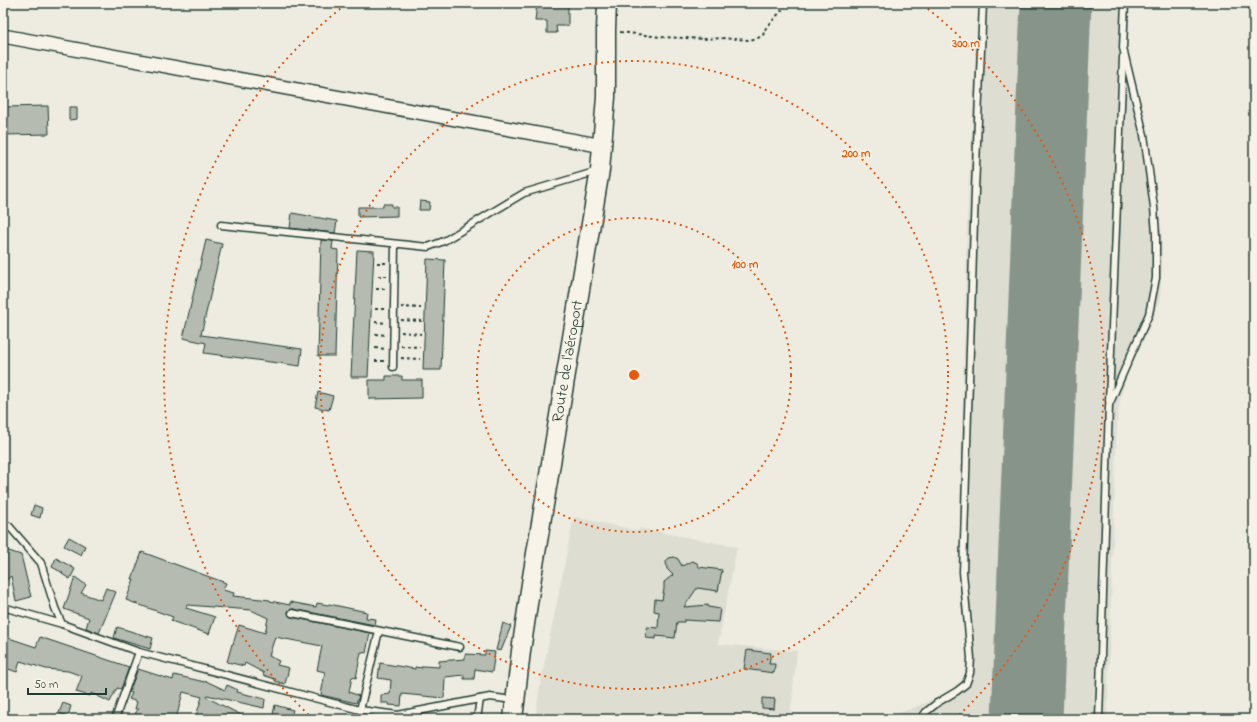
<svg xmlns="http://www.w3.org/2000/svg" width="1257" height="722" font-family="'Indie Flower',sans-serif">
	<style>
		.built { fill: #ddddd2 }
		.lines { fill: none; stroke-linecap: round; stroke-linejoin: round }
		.runway { stroke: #86948a; stroke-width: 71 }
		.building { fill: #b5bbb0; stroke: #1f3d34 }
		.lane-casing { stroke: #1f3d34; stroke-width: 9 }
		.street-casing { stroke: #1f3d34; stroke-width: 16 }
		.secondary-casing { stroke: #1f3d34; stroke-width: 21 }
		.path { stroke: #1f3d34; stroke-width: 2; stroke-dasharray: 3 3; stroke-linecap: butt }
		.lane { stroke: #f7f3e8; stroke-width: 6 }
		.street { stroke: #f7f3e8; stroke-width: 13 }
		.secondary { stroke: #f7f3e8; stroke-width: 18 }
		.ring { fill: none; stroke: #e8590c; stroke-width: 2; stroke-dasharray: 2 4 }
		.labels { text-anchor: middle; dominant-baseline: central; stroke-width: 3; stroke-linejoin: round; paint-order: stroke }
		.street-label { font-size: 16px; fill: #1f3d34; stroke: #f7f3e8 }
		.centre { fill: #e8590c; stroke: #f7f3e8; stroke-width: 2 }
		.ring-label { font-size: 12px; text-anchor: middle; font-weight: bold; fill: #e8590c; stroke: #f7f3e8; stroke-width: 3; stroke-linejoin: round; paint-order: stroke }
	</style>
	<rect width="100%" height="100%" fill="#eeece1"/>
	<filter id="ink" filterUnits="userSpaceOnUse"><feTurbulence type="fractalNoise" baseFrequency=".025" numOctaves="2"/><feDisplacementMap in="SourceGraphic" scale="8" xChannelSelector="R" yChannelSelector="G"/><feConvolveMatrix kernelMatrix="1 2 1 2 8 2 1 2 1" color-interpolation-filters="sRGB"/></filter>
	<g filter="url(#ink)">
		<g class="built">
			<polygon points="978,3 1130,3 1127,52 1135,86 1142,105 1149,139 1161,231 1162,264 1160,297 1154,317 1141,346 1127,374 1120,400 1117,421 1107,719 884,719 928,702 950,691 959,684 964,676 967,668 968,657 962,609 960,566 960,511 967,226"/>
			<polygon points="574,517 639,531 639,528 737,547 718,644 797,651 790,719 535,719 540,686"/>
		</g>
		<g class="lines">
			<polyline class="runway" points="1027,719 1056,3"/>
		</g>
		<g class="building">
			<polygon points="537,3 568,3 568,26 556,26 557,33 547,33 547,21 535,21"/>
			<polygon points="48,106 49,134 3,135 3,107"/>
			<polygon points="69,107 77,107 77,119 69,120"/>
			<polygon points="420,201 430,202 429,210 419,210"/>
			<polygon points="383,204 392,204 392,207 397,207 397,216 358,217 358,207 383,207"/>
			<polygon points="292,213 337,221 335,233 290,228"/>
			<polygon points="206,240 222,244 201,335 302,349 300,366 204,353 206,343 183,338"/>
			<polygon points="321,240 333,241 332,249 338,250 335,356 318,356"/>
			<polygon points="357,250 374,251 368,377 351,377"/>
			<polygon points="427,259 445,260 441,370 423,370"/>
			<polygon points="386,376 402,376 402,380 422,380 422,398 369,399 369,380 386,380"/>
			<polygon points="318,392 333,396 329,410 315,407"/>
			<polygon points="34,505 42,508 40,518 31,515"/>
			<polygon points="69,537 85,546 81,555 64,546"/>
			<polygon points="3,549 21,555 31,597 16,601 11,576 3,583"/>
			<polygon points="142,552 226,583 223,590 234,593 233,596 270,600 270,601 290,605 290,602 316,607 317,603 328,605 329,604 367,612 366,618 376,619 375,625 293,609 289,610 288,612 289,616 291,617 370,633 366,653 361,652 356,678 352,677 349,692 359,696 356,703 321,695 325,672 317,670 322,646 275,637 269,656 279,661 277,665 289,668 285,684 275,681 275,679 263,675 264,673 245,663 244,666 227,662 232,644 233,644 239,625 265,633 268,618 251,610 187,605 186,608 215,617 209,634 171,621 173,617 126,600 134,579 132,579"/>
			<polygon points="674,557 678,559 682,566 692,561 697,563 699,567 722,570 718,591 697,588 684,607 708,605 708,607 720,609 718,622 684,620 684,622 677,622 675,638 656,636 656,639 646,638 647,627 658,628 659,612 654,611 655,599 662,600 664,589 664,582 673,575 667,569 666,561 669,558"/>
			<polygon points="56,558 75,569 70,579 62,574 63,573 52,567"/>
			<polygon points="75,577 86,585 81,593 101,600 106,588 116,592 99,633 86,628 89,618 64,609"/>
			<polygon points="503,623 511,626 501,651 496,650"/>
			<polygon points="117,627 153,638 150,649 114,638"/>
			<polygon points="3,636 36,647 40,637 129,667 121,689 117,688 110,702 91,693 90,696 76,692 82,676 68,671 46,669 20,661 17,672 3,667"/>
			<polygon points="747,650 771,653 769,664 775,664 774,673 744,669"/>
			<polygon points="485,651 495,652 492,672 475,669 474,679 464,679 464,675 445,677 444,698 402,694 401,706 389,705 389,703 381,703 381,695 390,694 391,680 378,678 380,663 415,669 415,667 422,668 422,666 439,667 439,661 465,659 465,654 485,655"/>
			<polygon points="138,669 173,680 174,675 205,682 206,681 225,690 227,685 238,690 237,692 265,699 264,708 207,695 206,697 249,719 195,719 202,697 183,692 176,719 135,719 137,714 135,714 138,709 135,709 137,702 129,699 132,693 129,692"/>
			<polygon points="762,698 775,699 774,709 762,708"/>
			<polygon points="63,703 71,706 68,716 59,713"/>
			<polygon points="275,705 293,710 290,719 273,714"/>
		</g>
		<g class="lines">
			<defs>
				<g id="lane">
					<polyline points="221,225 428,247 444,241 524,193 598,171"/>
					<polyline points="393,367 395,244"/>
					<polyline points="1109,401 1123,57"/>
					<polyline points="3,523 9,526 41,563 55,608 62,624 139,652 360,710 398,715 490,697 513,700"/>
					<polyline points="3,607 62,624"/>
					<polyline points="292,613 460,647"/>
					<polyline points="360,710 379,631"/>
					<polyline points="660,717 674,719"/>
					<polyline points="115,719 139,652"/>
					<polyline points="477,719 480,699"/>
					<polyline points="921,719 926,712 937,703 957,691 966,684 970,673 971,658 963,572 975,190 983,3"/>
					<polyline points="1099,719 1109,405 1149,314 1156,278 1156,235 1154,207 1144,135 1123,48 1125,3"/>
				</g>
				<polyline id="street" points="3,36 603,146"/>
				<g id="secondary">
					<path id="s1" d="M 513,719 L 521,651 L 532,577 L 600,170 L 606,97 L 606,30 L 607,3"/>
				</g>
			</defs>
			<use href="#lane" class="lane-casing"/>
			<use href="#street" class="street-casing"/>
			<use href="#secondary" class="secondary-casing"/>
			<g class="path">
				<polyline points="620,32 660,37 707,39 721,38 749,40 758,38 763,35 766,28 783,9 785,3"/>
				<polyline points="377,263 387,263"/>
				<polyline points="378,276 387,276"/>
				<polyline points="376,289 387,289"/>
				<polyline points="401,307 421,308"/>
				<polyline points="375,309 387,309"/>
				<polyline points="401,320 422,321"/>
				<polyline points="375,322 387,323"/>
				<polyline points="401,332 421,334"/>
				<polyline points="375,334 387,335"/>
				<polyline points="401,346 420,347"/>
				<polyline points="375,348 386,349"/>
				<polyline points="401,358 420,359"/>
				<polyline points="375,361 386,361"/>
			</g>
			<use href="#lane" class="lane"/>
			<use href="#street" class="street"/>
			<use href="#secondary" class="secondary"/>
		</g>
	</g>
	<g class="ring">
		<circle cx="634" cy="375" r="157"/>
		<circle cx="634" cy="375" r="314"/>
		<path d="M313 719A470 470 0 0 1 345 5M923 5A470 470 0 0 1 955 719"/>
	</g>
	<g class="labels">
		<g class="street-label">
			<text stroke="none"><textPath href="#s1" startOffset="362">Route de l'aéroport</textPath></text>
		</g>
	</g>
	<circle cx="634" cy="375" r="6" class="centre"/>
	<g class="ring-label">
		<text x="966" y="47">300 m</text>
		<text x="856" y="157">200 m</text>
		<text x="745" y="268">100 m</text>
	</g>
	<rect width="1257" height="722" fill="none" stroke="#f7f3e8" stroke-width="16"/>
	<rect x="8" y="8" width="1241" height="706" fill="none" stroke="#1f3d34" stroke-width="1.5" filter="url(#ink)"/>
	<path d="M28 688v6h78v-6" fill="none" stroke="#1f3d34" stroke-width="2"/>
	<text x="34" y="688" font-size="12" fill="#1f3d34" stroke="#f7f3e8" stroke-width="3" paint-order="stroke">50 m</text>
</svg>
